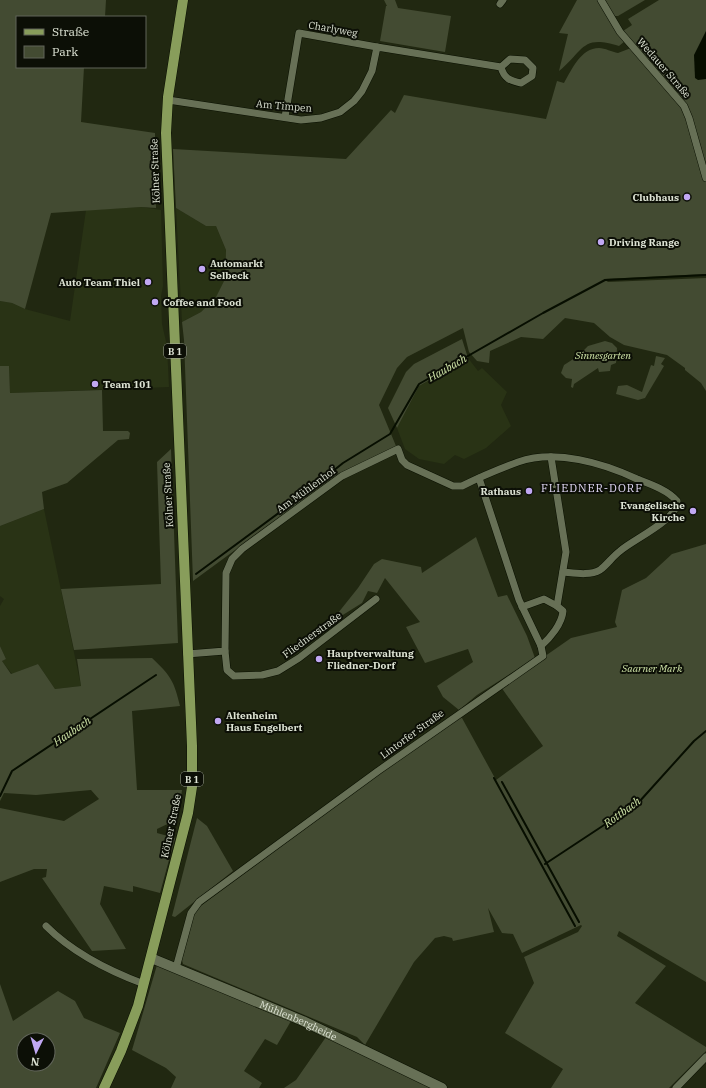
<svg xmlns="http://www.w3.org/2000/svg" width="706" height="1088" font-family="'IBM Plex Serif',serif">
	<style>
		.built { fill: #293315 }
		.green { fill: #434b32; fill-rule: evenodd }
		.water { fill: #070e00 }
		.lines { fill: none; stroke-linecap: round; stroke-linejoin: round }
		.stream { stroke: #070e00; stroke-width: 2 }
		.street-casing { stroke: #0a1000; stroke-width: 8 }
		.secondary-casing { stroke: #0a1000; stroke-width: 11 }
		.primary-casing { stroke: #0a1000; stroke-width: 11 }
		.street { stroke: #677056; stroke-width: 7 }
		.secondary { stroke: #677056; stroke-width: 10 }
		.primary { stroke: #889d5b; stroke-width: 10 }
		.poi-dot { fill: #c1a8f3; stroke: #0c0f06; stroke-width: 1.5 }
		.labels { text-anchor: middle; dominant-baseline: central; stroke-width: 4; stroke-linejoin: round; paint-order: stroke }
		.shield { fill: #0c0f06; stroke: #9fa497; stroke-width: 1 }
		.shield-label { font-size: 9px; font-weight: bold; fill: #dee4d5 }
		.street-label { font-size: 10px; fill: #dee4d5; stroke: #0c0f06 }
		.poi-label { font-size: 10px; font-weight: bold; fill: #dee4d5; stroke: #0c0f06; text-anchor: start }
		.park-label { font-size: 10px; font-style: italic; fill: #d1e6a9; stroke: #0c0f06 }
		.water-label { font-size: 11px; font-style: italic; fill: #d3e8ab; stroke: #0c0f06 }
		.neighbourhood-label { font-size: 11px; letter-spacing: 1px; fill: #e3daf7; stroke: #0c0f06 }
	</style>
	<rect width="100%" height="100%" fill="#212811"/>
	<g class="built">
		<polygon points="141,207 161,210 163,286 161,296 162,324 167,346 169,387 10,393 9,366 0,366 0,301 12,303 25,309 70,321 86,210"/>
		<polygon points="176,208 206,226 216,226 226,250 225,279 216,297 201,312 182,322"/>
		<polygon points="468,358 478,371 482,368 507,392 501,405 511,426 486,448 464,459 455,455 444,464 419,459 405,449 397,428 419,386"/>
		<polygon points="44,509 81,686 55,689 38,664 12,674 2,661 6,659 0,646 0,606 4,599 0,596 0,526"/>
	</g>
	<g class="green">
		<polygon points="0,0 106,0 105,17 17,17 17,67 84,67 81,122 155,133 156,208 141,207 51,213 25,309 12,303 0,301"/>
		<polygon points="384,0 395,0 398,8 451,16 445,52 380,41 386,6 387,6"/>
		<path d="M 577,0 L 599,0 L 625,41 L 619,46 C 581,34 584,51 559,71 L 568,34 L 559,33 Z"/>
		<polygon points="605,0 645,0 618,16 614,16"/>
		<path d="M 659,0 L 706,0 L 706,274 L 604,279 L 608,282 L 706,278 L 706,391 L 701,383 L 685,370 L 685,368 L 667,355 L 624,345 L 610,337 L 594,323 L 565,318 L 543,339 L 521,337 L 490,351 L 489,363 L 477,361 L 469,352 L 463,328 L 407,357 L 397,368 L 379,405 L 396,446 L 336,476 L 193,581 L 184,340 L 182,322 L 201,312 L 216,297 L 225,279 L 226,250 L 216,226 L 206,226 L 176,208 L 173,149 L 346,159 L 391,110 L 395,113 L 404,95 L 546,119 L 557,81 L 564,83 C 572,69 581,48 599,48 C 605,48 612,52 618,53 L 631,48 L 686,104 L 623,31 L 632,25 L 628,19 Z"/>
		<polygon points="462,339 468,358 419,386 397,428 388,408 406,372 414,364"/>
		<polygon points="605,341 612,343 617,348 616,363 611,365 610,371 599,372 598,368 574,384 573,388 571,387 572,379 566,378 561,373 564,365 578,356 588,346"/>
		<polygon points="656,356 665,358 661,364 664,366 645,398 638,400 616,394 618,386 627,385 642,392 651,365 654,366"/>
		<polygon points="0,366 9,366 10,393 102,390 103,431 128,431 130,433 129,439 118,440 67,483 42,492 44,509 0,526"/>
		<polygon points="171,449 178,643 74,650 61,589 161,584 157,462"/>
		<polygon points="476,537 498,597 507,595 527,636 535,658 477,695 459,710 443,697 437,686 473,662 468,649 425,663 406,627 420,622 385,578 377,593 368,591 362,603 330,623 358,588 374,564 382,559 421,567 422,573"/>
		<polygon points="706,544 706,982 619,931 617,936 666,966 635,1003 706,1047 706,1051 669,1088 551,1088 563,1069 505,1033 534,983 524,957 578,932 582,926 581,925 522,953 513,934 502,933 488,908 494,932 453,941 452,938 444,936 435,938 414,962 365,1045 357,1037 183,964 182,960 194,915 198,908 456,717 462,718 496,780 543,746 501,687 571,638 617,627 615,622 622,590 646,578 672,554"/>
		<path d="M 0,646 L 6,659 L 2,661 L 11,674 L 38,664 L 55,689 L 81,686 L 77,659 L 152,658 C 171,676 174,681 180,706 L 132,711 L 137,790 L 182,790 L 178,819 L 157,829 L 157,833 L 175,838 L 160,893 L 133,886 L 133,892 L 104,886 L 100,904 L 126,949 L 92,951 L 42,878 L 46,877 L 47,869 L 34,869 L 0,882 L 0,808 L 64,821 L 99,799 L 91,790 L 36,795 L 4,793 L 0,801 Z"/>
		<polygon points="197,818 207,826 233,871 175,917 172,916"/>
		<polygon points="157,965 291,1021 277,1045 265,1039 244,1071 262,1083 259,1088 171,1088 176,1077 166,1068 132,1050"/>
		<path d="M 0,984 L 13,1021 L 58,991 L 75,1001 L 84,1018 L 120,1033 L 96,1088 L 0,1088 ZM 24,1040 L 48,1040 L 48,1064 L 24,1064 Z"/>
		<polygon points="326,1037 432,1088 284,1088 296,1080"/>
	</g>
	<polygon class="water" points="706,31 706,79 698,80 695,78 694,55"/>
	<g class="lines">
		<g class="stream">
			<polyline points="196,574 303,495 343,463 390,434 419,384 543,313 605,280 706,275"/>
			<polyline points="494,778 575,926"/>
			<polyline points="502,782 579,922"/>
			<polyline points="0,796 12,771 156,675"/>
			<polyline points="545,864 639,802 694,741 706,731"/>
		</g>
		<defs>
			<g id="street">
				<polyline points="601,0 620,32 684,106 689,118 706,178"/>
				<polyline points="500,4 503,0"/>
				<path d="M 168,100 L 301,120 L 321,118 L 340,112 L 354,101 L 362,91 L 372,71 L 377,47 L 501,67 C 504,79 511,81 521,83 L 532,76 L 533,68 L 525,60 L 510,59 L 501,67"/>
				<polyline points="285,117 299,33 377,47"/>
				<polyline points="522,607 544,599 557,606"/>
				<path d="M 541,646 C 550,638 562,624 563,611 L 557,606 L 566,552 L 551,457"/>
				<polyline points="225,651 227,670 234,676 262,675 278,671 299,658 376,599"/>
				<path d="M 187,654 L 225,651 L 226,573 L 232,559 L 242,549 L 342,476 L 398,449 L 402,460 L 407,465 L 453,486 L 462,486 C 480,477 499,469 518,462 C 556,449 603,463 637,479 C 650,484 668,490 677,501 C 679,519 632,540 620,551 C 613,556 607,565 600,570 C 590,576 574,573 563,572"/>
				<path d="M 46,926 C 72,952 109,971 144,984"/>
				<polyline points="176,968 191,913 199,902 378,771 543,656 541,646 519,600 479,478"/>
				<polyline points="676,1088 706,1057"/>
			</g>
			<g id="secondary">
				<path id="s1" d="M 151,958 L 303,1021 L 442,1088"/>
			</g>
			<polyline id="primary" points="104,1088 121,1051 138,1006 188,813 192,787 192,746 166,133 168,97 183,0"/>
		</defs>
		<use href="#street" class="street-casing"/>
		<use href="#secondary" class="secondary-casing"/>
		<use href="#primary" class="primary-casing"/>
		<use href="#street" class="street"/>
		<use href="#secondary" class="secondary"/>
		<use href="#primary" class="primary"/>
	</g>
	<g class="poi-dot">
		<circle cx="687" cy="197" r="4"/>
		<circle cx="601" cy="242" r="4"/>
		<circle cx="202" cy="269" r="4"/>
		<circle cx="148" cy="282" r="4"/>
		<circle cx="155" cy="302" r="4"/>
		<circle cx="95" cy="384" r="4"/>
		<circle cx="529" cy="491" r="4"/>
		<circle cx="693" cy="511" r="4"/>
		<circle cx="319" cy="659" r="4"/>
		<circle cx="218" cy="721" r="4"/>
	</g>
	<g class="labels">
		<g class="shield">
			<rect x="164" y="344" width="22" height="14" rx="3"/>
			<rect x="181" y="772" width="22" height="14" rx="3"/>
		</g>
		<g class="shield-label">
			<text x="175" y="351">B 1</text>
			<text x="192" y="779">B 1</text>
		</g>
		<g class="street-label">
			<text transform="translate(333 29) rotate(10)">Charlyweg</text>
			<text transform="translate(664 68) rotate(49)">Wedauer Straße</text>
			<text transform="translate(284 106) rotate(5)">Am Timpen</text>
			<text transform="translate(155 171) rotate(-92)">Kölner Straße</text>
			<text transform="translate(306 490) rotate(-36)">Am Mühlenhof</text>
			<text transform="translate(168 495) rotate(-93)">Kölner Straße</text>
			<text transform="translate(312 635) rotate(-36)">Fliednerstraße</text>
			<text transform="translate(412 734) rotate(-36)">Lintorfer Straße</text>
			<text transform="translate(171 826) rotate(-78)">Kölner Straße</text>
			<text stroke="none"><textPath href="#s1" startOffset="160">Mühlenbergheide</textPath></text>
		</g>
		<g class="poi-label">
			<text x="679" y="197" text-anchor="end">Clubhaus</text>
			<text x="609" y="242">Driving Range</text>
			<text x="210" y="263">Automarkt<tspan x="210" dy="12">Selbeck</tspan></text>
			<text x="140" y="282" text-anchor="end">Auto Team Thiel</text>
			<text x="163" y="302">Coffee and Food</text>
			<text x="103" y="384">Team 101</text>
			<text x="521" y="491" text-anchor="end">Rathaus</text>
			<text x="685" y="505" text-anchor="end">Evangelische<tspan x="685" dy="12">Kirche</tspan></text>
			<text x="327" y="653">Hauptverwaltung<tspan x="327" dy="12">Fliedner-Dorf</tspan></text>
			<text x="226" y="715">Altenheim<tspan x="226" dy="12">Haus Engelbert</tspan></text>
		</g>
		<g class="park-label">
			<text x="603" y="355">Sinnesgarten</text>
			<text x="652" y="668">Saarner Mark</text>
		</g>
		<g class="water-label">
			<text transform="translate(447 368) rotate(-30)">Haubach</text>
			<text transform="translate(72 731) rotate(-34)">Haubach</text>
			<text transform="translate(622 812) rotate(-36)">Rottbach</text>
		</g>
		<g class="neighbourhood-label">
			<text x="592" y="488">FLIEDNER-DORF</text>
		</g>
	</g>
	<rect x="16" y="16" width="130" height="52" fill="#0c0f06" stroke="#606459"/>
	<rect x="24" y="29" width="20" height="6" fill="#889d5b" stroke="#606459"/>
	<text x="52" y="36" font-size="12" fill="#dee4d5">Straße</text>
	<rect x="24" y="46" width="20" height="12" fill="#434b32" stroke="#606459"/>
	<text x="52" y="56" font-size="12" fill="#dee4d5">Park</text>
	<g transform="translate(36 1052) rotate(185)"><circle r="19" fill="#0c0f06" stroke="#606459"/>
	<path d="M0-3L7 15L0 10L-7 15Z" fill="#c1a8f3"/>
	<text y="-6" font-size="11" font-weight="bold" text-anchor="middle" fill="#dee4d5">N</text>
	</g>
</svg>
